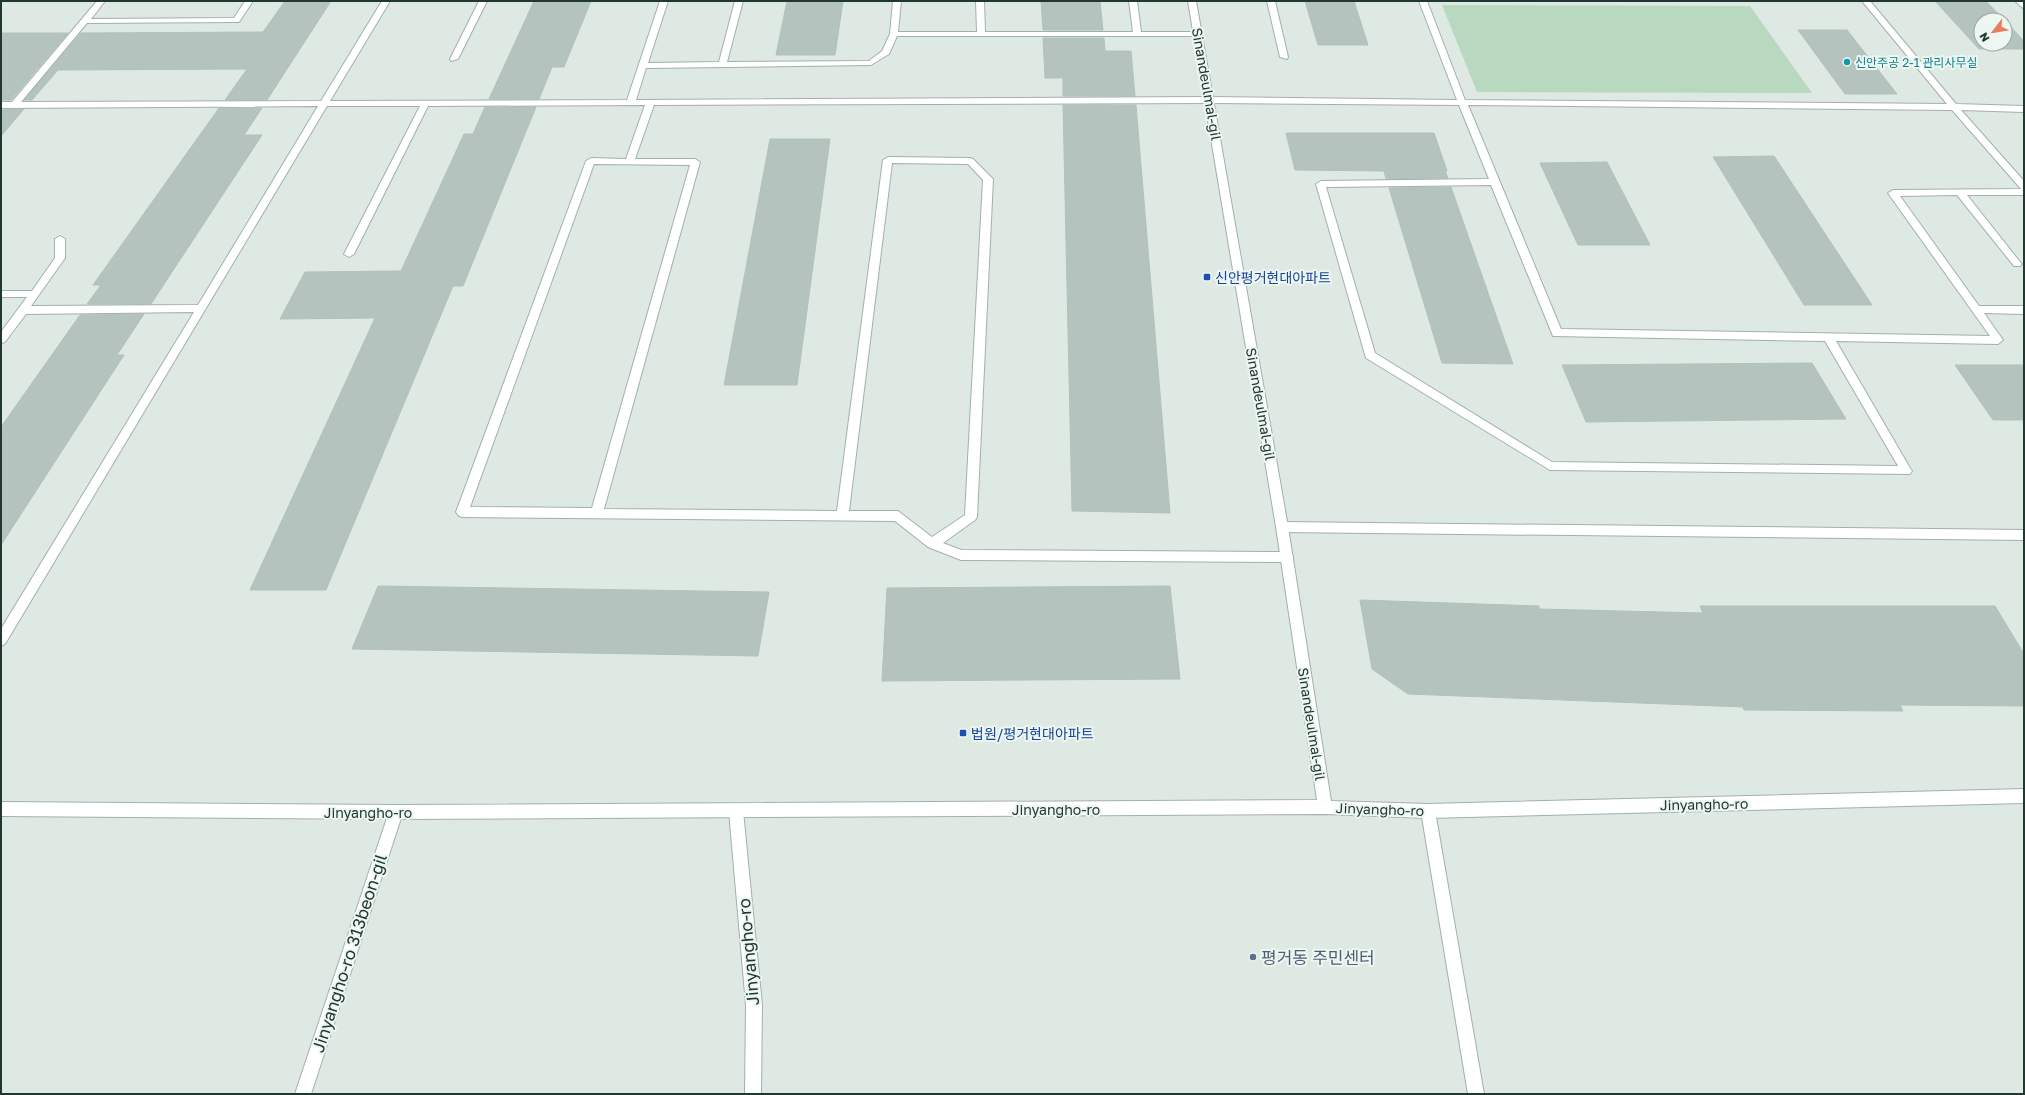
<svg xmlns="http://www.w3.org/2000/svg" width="2025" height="1095" font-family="'Golos Text','Noto Sans KR',sans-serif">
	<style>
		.green { fill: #b8d9c0 }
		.building { fill: #b4c3bd; stroke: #b1c2bb }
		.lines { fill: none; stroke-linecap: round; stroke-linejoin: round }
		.service-casing { stroke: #a2b0ab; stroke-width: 2 }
		.minor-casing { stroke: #a2b0ab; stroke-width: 2 }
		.tertiary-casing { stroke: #a2b0ab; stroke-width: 2 }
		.service { fill: #fff; fill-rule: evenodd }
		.minor { fill: #fff; fill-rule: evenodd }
		.tertiary { fill: #fff; fill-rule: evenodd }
		.culture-dot { fill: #0f9aa8; stroke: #eef6f2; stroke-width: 1.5 }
		.transit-dot { fill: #1a4fb4; stroke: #eef6f2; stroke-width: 1.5 }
		.service-dot { fill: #5c6f8a; stroke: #eef6f2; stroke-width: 1.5 }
		.labels { text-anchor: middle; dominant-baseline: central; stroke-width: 4; stroke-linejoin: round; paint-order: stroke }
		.far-culture-label { font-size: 12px; fill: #0d838f; stroke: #eef6f2; text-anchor: start }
		.street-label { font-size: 14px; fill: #213731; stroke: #eef6f2 }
		.transit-label { font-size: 14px; fill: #164399; stroke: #eef6f2; text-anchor: start }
		.near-street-label { font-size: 17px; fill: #213731; stroke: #eef6f2 }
		.near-service-label { font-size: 17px; fill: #4e5e75; stroke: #eef6f2; text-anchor: start }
	</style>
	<rect width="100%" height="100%" fill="#dee9e4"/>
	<polygon class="green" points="1442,5 1750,6 1812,93 1477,92"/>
	<g class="building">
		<polygon points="285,1 331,1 267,100 225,100 247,69 58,70 32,100 24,100 81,33 263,32"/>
		<polygon points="534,1 591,1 564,67 552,67 539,99 489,99"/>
		<polygon points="787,1 843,1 835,55 776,55"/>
		<polygon points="1041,1 1100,1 1103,30 1043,30"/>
		<polygon points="1305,1 1354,1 1368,45 1318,45"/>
		<polygon points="1935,1 1986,1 2004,20 1981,20 1981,44 2005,44 2005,21 2024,41 2024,49 1979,49"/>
		<polygon points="1798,30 1847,30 1897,94 1845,94"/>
		<polygon points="1,33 68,33 11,100 1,100"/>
		<polygon points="1043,38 1104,38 1105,51 1131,51 1135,96 1063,96 1063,78 1045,78"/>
		<polygon points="1063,105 1136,105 1170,513 1072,511"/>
		<polygon points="485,107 536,107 463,286 453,286 326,590 250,590 375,318 280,319 305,272 401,271 464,134 473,134"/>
		<polygon points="219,108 262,108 244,135 262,135 151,304 87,304 101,285 93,285"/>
		<polygon points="24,109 1,136 1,110"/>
		<polygon points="1286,133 1434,133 1447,171 1445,171 1448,178 1386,179 1384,171 1295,170"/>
		<polygon points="770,139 830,139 797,385 724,385"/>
		<polygon points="1774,156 1872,305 1804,305 1713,157"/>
		<polygon points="1607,162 1650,245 1578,245 1540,163"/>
		<polygon points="1451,187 1513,364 1442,363 1389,188"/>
		<polygon points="144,314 117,355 124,355 1,545 1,427 80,315"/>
		<polygon points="1812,363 1846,419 1586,422 1562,365"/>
		<polygon points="1955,365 2024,365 2024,420 1993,420"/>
		<polygon points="378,586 769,592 758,656 352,649"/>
		<polygon points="1170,586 1180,679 882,681 887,588"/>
		<polygon points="1360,600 1539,606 1539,609 1703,613 1700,606 1995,606 2024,654 2024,706 1900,705 1903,711 1744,710 1743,707 1408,694 1372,669"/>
	</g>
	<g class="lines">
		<defs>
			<g id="service">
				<path d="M 97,1 L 105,1 L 91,19 L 234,18 L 245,1 L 253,1 L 239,22 L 236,22 L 87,23 L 21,102 L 321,101 L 382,1 L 390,1 L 330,101 L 627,100 L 660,1 L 668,1 L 648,63 L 719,62 L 735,1 L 743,1 L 727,62 L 869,61 L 882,51 L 890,34 L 893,1 L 901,1 L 898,32 L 977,32 L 976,1 L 984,1 L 985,32 L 1133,32 L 1129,1 L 1137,1 L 1141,32 L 1198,32 L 1202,34 L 1198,36 L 897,36 L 889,54 L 871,65 L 646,68 L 636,100 L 1209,97 L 1457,100 L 1419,1 L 1427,1 L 1465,100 L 1947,104 L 1862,1 L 1870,1 L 1956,104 L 2024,106 L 2024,112 L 1961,110 L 2024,181 L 2024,195 L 1967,195 L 2020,262 L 2022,264 L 2020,266 L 2014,266 L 1957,195 L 1900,196 L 1979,306 L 2024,306 L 2024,314 L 1984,313 L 2003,340 L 1998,344 L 1836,341 L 1910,468 L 1912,471 L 1910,474 L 1550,470 L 1366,358 L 1316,184 L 1321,181 L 1489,179 L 1459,105 L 1209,103 L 654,105 L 635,159 L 695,159 L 700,162 L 604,509 L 837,511 L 883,160 L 888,157 L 970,158 L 973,159 L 993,179 L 977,517 L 975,520 L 943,543 L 961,550 L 1287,552 L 1291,553 L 1293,557 L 1291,561 L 1287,562 L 961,560 L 928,547 L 895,521 L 462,517 L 458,515 L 456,512 L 586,161 L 591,158 L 626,159 L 645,105 L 428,106 L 354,254 L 349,257 L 344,254 L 420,106 L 327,106 L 5,644 L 1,646 L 1,629 L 194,312 L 26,314 L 5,342 L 1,343 L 1,332 L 27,297 L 1,297 L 1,291 L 32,291 L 55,258 L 55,239 L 60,236 L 65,239 L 65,258 L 31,306 L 198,305 L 318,106 L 1,108 L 1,102 L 12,102 ZM 1468,105 L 1952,110 L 2021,189 L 1893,190 L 1888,193 L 1990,336 L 1561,329 ZM 892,163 L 968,164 L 983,180 L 965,515 L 932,537 L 898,511 L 849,511 ZM 594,164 L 690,165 L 592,508 L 470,507 ZM 1491,185 L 1553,336 L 1825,341 L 1898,466 L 1552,462 L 1375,353 L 1326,187 Z"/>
				<polygon points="479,1 487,1 458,59 451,61 450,59"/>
				<polygon points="1267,1 1275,1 1288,57 1287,59 1280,57"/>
				<polygon points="2015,1 2023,1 2024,9"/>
			</g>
			<g id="minor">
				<polygon points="1282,522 2024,530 2024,540 1282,532 1278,530 1276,527 1278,524"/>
				<polygon points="736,804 741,806 743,811 762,1005 761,1094 745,1094 746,1005 729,811 731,806"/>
				<polygon points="1428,804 1433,806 1435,811 1484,1094 1468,1094 1421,811 1423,806"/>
				<polygon points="396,805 401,807 403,812 311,1094 295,1094 389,812 391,807"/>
			</g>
			<polygon id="tertiary" points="1188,1 1196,1 1288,527 1331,801 1428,804 2024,789 2024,803 1428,818 1325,814 396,819 1,816 1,802 396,805 1317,800 1276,527"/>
		</defs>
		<use href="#service" class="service-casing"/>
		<use href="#minor" class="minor-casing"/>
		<use href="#tertiary" class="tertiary-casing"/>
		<use href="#service" class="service"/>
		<use href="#minor" class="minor"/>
		<use href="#tertiary" class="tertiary"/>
	</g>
	<circle class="culture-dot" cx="1847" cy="62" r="4"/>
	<g class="transit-dot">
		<rect x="1203" y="273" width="8" height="8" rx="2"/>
		<rect x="959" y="729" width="8" height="8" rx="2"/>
	</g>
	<circle class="service-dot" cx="1253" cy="957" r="4"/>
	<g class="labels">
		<g class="far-culture-label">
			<text x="1855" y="62">신안주공 2-1 관리사무실</text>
		</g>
		<g class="street-label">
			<text transform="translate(1207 84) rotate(80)">Sinandeulmal-gil</text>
			<text transform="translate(1261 404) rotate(80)">Sinandeulmal-gil</text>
			<text transform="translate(1312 724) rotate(81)">Sinandeulmal-gil</text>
			<text transform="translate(1704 804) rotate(-1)">Jinyangho-ro</text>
			<text x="1056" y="809">Jinyangho-ro</text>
			<text transform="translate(1380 809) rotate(2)">Jinyangho-ro</text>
			<text x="368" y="812">Jinyangho-ro</text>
		</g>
		<g class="transit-label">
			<text x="1215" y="277">신안평거현대아파트</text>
			<text x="971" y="733">법원/평거현대아파트</text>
		</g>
		<g class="near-street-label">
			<text transform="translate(748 952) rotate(-95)">Jinyangho-ro</text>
			<text transform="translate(349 953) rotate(-72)">Jinyangho-ro 313beon-gil</text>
		</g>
		<g class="near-service-label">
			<text x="1261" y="957">평거동 주민센터</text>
		</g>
	</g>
	<rect width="2025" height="1095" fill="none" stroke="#213731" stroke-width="4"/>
	<g transform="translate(1993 32) rotate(239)"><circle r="19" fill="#eef6f2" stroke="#9caaa5"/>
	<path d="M0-3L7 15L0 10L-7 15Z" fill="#e87d5d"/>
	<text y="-6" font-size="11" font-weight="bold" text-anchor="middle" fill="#213731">N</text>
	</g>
</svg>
